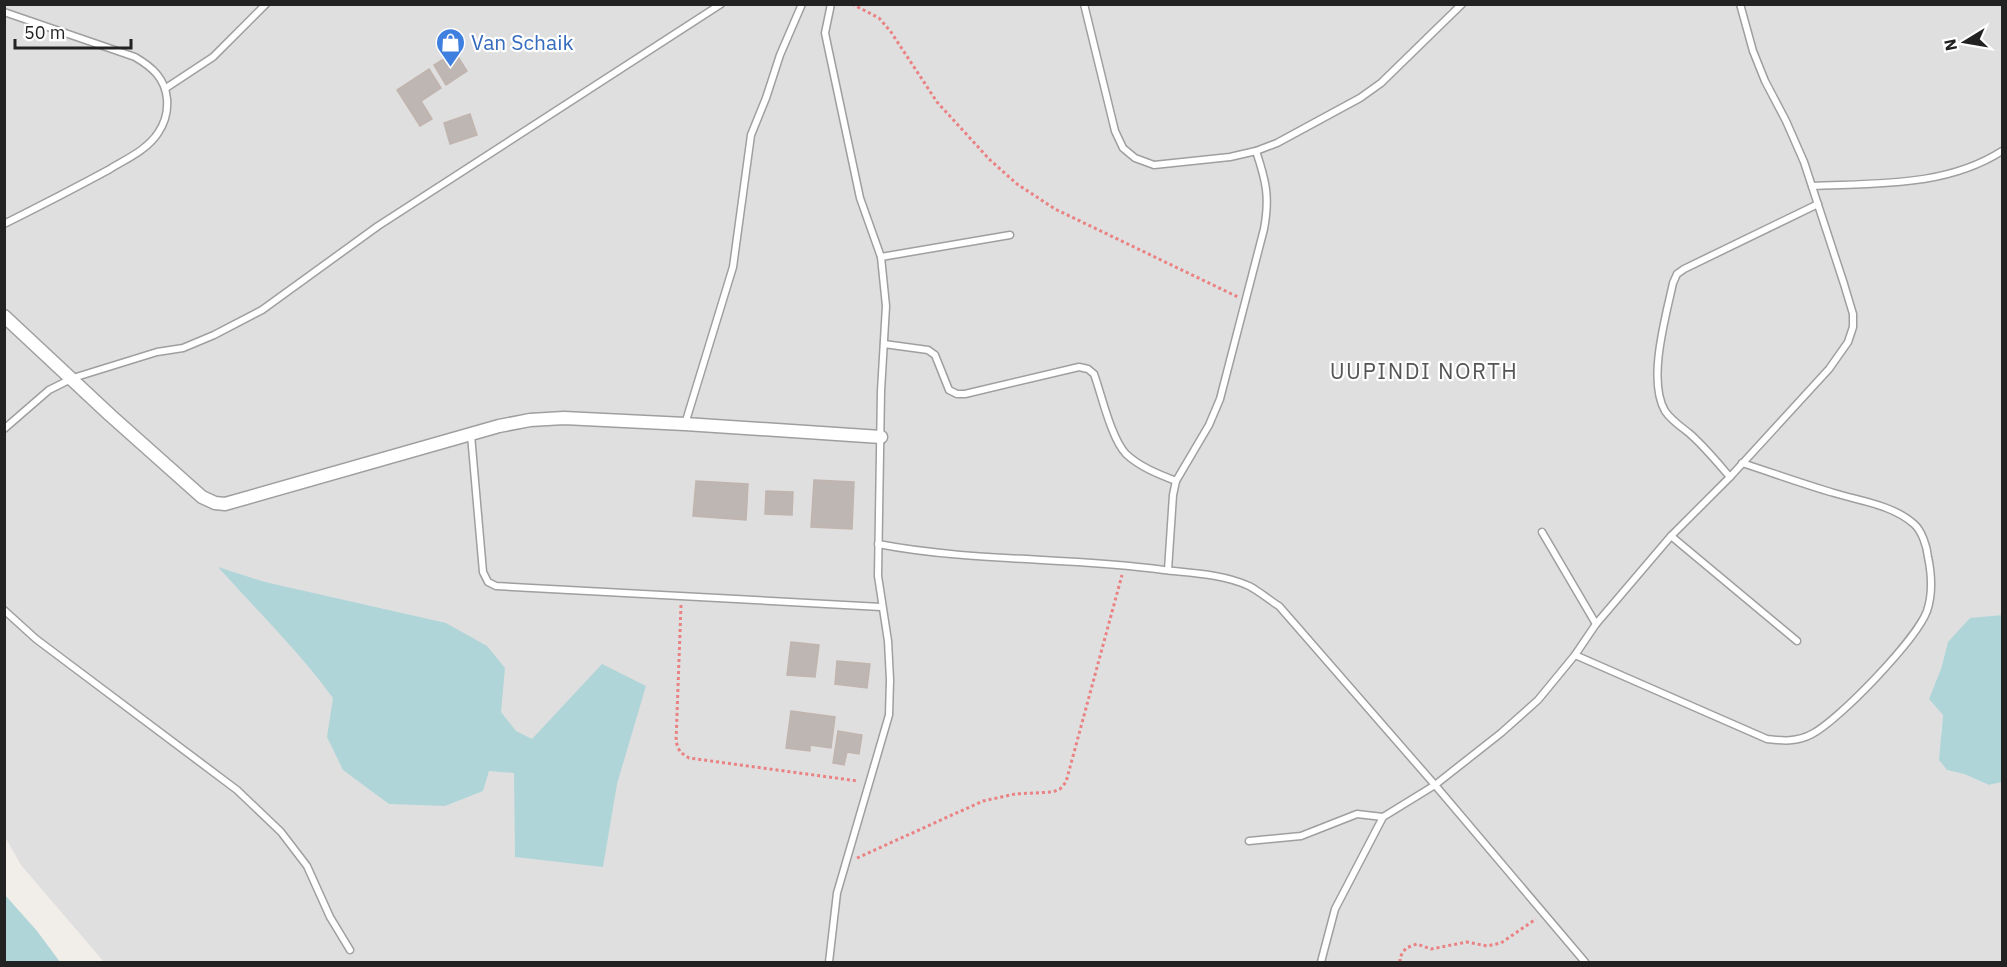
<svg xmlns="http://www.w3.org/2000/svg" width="2007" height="967" font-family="'IBM Plex Sans',sans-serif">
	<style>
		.residential { fill: #e0dfdf }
		.water { fill: #b0d5d9 }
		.building { fill: #beb6b3; stroke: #c1b4ae; stroke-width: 1.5 }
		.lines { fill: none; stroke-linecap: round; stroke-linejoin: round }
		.service-casing { stroke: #9f9f9f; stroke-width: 9 }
		.minor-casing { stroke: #9f9f9f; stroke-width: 15 }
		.path { stroke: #ea8183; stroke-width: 3; stroke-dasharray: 3 3; stroke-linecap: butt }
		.service { stroke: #fff; stroke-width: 6 }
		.minor { stroke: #fff; stroke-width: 12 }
		.labels { text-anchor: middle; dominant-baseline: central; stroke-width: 4.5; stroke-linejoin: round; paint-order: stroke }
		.shop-label { font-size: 21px; fill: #366cbe; stroke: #fff; text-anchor: start }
		.neighbourhood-label { font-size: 22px; letter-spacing: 1.5px; fill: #555; stroke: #fff }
	</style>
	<rect width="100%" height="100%" fill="#f1eeea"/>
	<polygon class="residential" points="5,5 2002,5 2002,615 1994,616 1948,642 1941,669 1943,715 1941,733 1947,770 1964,774 1989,785 2002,782 2002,962 104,962 21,865 5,837"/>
	<g class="water">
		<path d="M 218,567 L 265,582 L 446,623 L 487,646 L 505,668 L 501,712 L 516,731 L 532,739 L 602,664 L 646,686 L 617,784 L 603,867 L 515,857 L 514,773 L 489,771 L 483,791 L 445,806 L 389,804 L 343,770 L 327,737 L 333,698 C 299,651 257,611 218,567 Z"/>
		<polygon points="2002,615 2002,782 1989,785 1964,774 1947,770 1939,760 1943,715 1929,699 1941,669 1948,642 1970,618"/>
		<polygon points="5,895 37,931 60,962 5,962"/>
	</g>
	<g class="building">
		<polygon points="455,52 467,71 446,85 434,65"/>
		<polygon points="429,69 441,88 421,101 432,119 420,126 397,90"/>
		<polygon points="470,114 477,135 450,144 444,123"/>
		<polygon points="814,480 854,482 852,529 811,527"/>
		<polygon points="696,481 748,484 746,520 693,516"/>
		<polygon points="766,491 793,492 792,515 765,514"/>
		<polygon points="791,642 819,645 815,677 787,675"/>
		<polygon points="837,661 870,664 867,688 835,684"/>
		<polygon points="791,711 835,717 831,748 810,745 810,751 786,748"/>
		<polygon points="838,731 862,735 859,754 847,752 844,765 833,763"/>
	</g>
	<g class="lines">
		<defs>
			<g id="service">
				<polyline points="1084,4 1115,131 1123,148 1135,158 1154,165 1230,157 1256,151 1277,143 1360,98 1381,83 1462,4"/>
				<path d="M 4,12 L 135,57 C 152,67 165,78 167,99 C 168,111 165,123 158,133 C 147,150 126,159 110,169 C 75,188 40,206 4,224"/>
				<polyline points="166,88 213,57 266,4"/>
				<path d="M 1812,186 C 1876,183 1946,187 2002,151"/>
				<polyline points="881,257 1010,235"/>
				<path d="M 884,344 L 928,350 L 935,355 L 949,390 L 957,394 L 965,394 L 1079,367 L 1088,369 L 1094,374 C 1102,396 1111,438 1126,454 C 1140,467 1158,474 1176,481"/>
				<polyline points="685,424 733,267 751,135 766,98 780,55 802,4"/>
				<polyline points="4,429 49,390 73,378 157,352 183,348 214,335 262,310 378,226 721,4"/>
				<polyline points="471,435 483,572 488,582 496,586 881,607"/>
				<path d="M 1730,477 C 1717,462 1704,446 1689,433 C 1680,426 1671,420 1665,411 C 1647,380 1666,316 1673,283 L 1677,274 L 1684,269 L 1818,204"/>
				<polyline points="1542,532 1596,624"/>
				<polyline points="1671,536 1797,641"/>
				<path d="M 878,544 C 972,562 1069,557 1164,570 C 1191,573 1223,574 1249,586 C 1259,591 1269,600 1279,606 L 1435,785 L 1585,962"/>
				<path d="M 1168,570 L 1173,495 L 1176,481 L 1209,425 L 1220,399 L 1264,229 C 1270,197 1266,181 1256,151"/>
				<polyline points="4,610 36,639 237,790 281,832 307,866 330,917 350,950"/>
				<path d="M 1575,655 L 1767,739 C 1783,741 1797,742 1812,734 C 1839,720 1916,640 1927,611 C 1933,593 1932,576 1928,557 C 1927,547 1922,531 1914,524 C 1893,505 1860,501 1834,493 C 1803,484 1773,473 1742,463"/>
				<polyline points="1249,841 1301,836 1357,814 1383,817"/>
				<polyline points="829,962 837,893 889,715 890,680 888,641 878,576 881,391 886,306 881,257 860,198 825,33 831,4"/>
				<polyline points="1321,962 1335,909 1383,817 1435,785 1501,733 1538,700 1575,655 1596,624 1671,536 1730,477 1829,369 1848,342 1853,327 1853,314 1844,284 1804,162 1786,121 1765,81 1753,51 1740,4"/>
			</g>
			<polyline id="minor" points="4,316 110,415 202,497 215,503 225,504 499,426 530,420 564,418 685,424 881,437"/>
		</defs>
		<use href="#service" class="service-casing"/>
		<use href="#minor" class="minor-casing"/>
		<g class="path">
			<polyline points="852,4 879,18 891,32 937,102 990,160 1017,184 1055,209 1238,297"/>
			<polyline points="681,605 676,742 680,752 689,758 858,781"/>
			<polyline points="857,858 983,801 1015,794 1053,792 1060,789 1066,782 1122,575"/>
			<polyline points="1400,962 1400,957 1406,948 1417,944 1431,949 1467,942 1487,946 1501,943 1536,919"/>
		</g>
		<use href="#service" class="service"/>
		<use href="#minor" class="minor"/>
	</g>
	<defs>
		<symbol id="shop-pin" viewBox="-11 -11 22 30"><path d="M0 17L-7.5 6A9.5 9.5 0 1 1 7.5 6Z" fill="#3f7fe0" stroke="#fff"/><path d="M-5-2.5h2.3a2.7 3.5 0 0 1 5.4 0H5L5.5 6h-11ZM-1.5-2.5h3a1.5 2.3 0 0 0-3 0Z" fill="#fff"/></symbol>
	</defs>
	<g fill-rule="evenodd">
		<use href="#shop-pin" x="434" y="26" width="33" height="45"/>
	</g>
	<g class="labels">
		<g class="shop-label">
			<text x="471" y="42">Van Schaik</text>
		</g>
		<g class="neighbourhood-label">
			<text x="1424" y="370">UUPINDI NORTH</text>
		</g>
	</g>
	<rect width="2007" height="967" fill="none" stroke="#222222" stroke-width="12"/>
	<g transform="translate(1965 42) rotate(259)" stroke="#ffffff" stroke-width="4.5" paint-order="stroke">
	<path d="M0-4.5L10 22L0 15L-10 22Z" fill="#222222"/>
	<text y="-9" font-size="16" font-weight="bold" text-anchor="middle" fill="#222222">N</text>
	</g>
	<path d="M15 39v9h116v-9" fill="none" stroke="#222222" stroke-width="3"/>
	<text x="24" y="39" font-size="18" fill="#222222" stroke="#ffffff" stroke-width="4.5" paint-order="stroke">50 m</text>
</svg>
